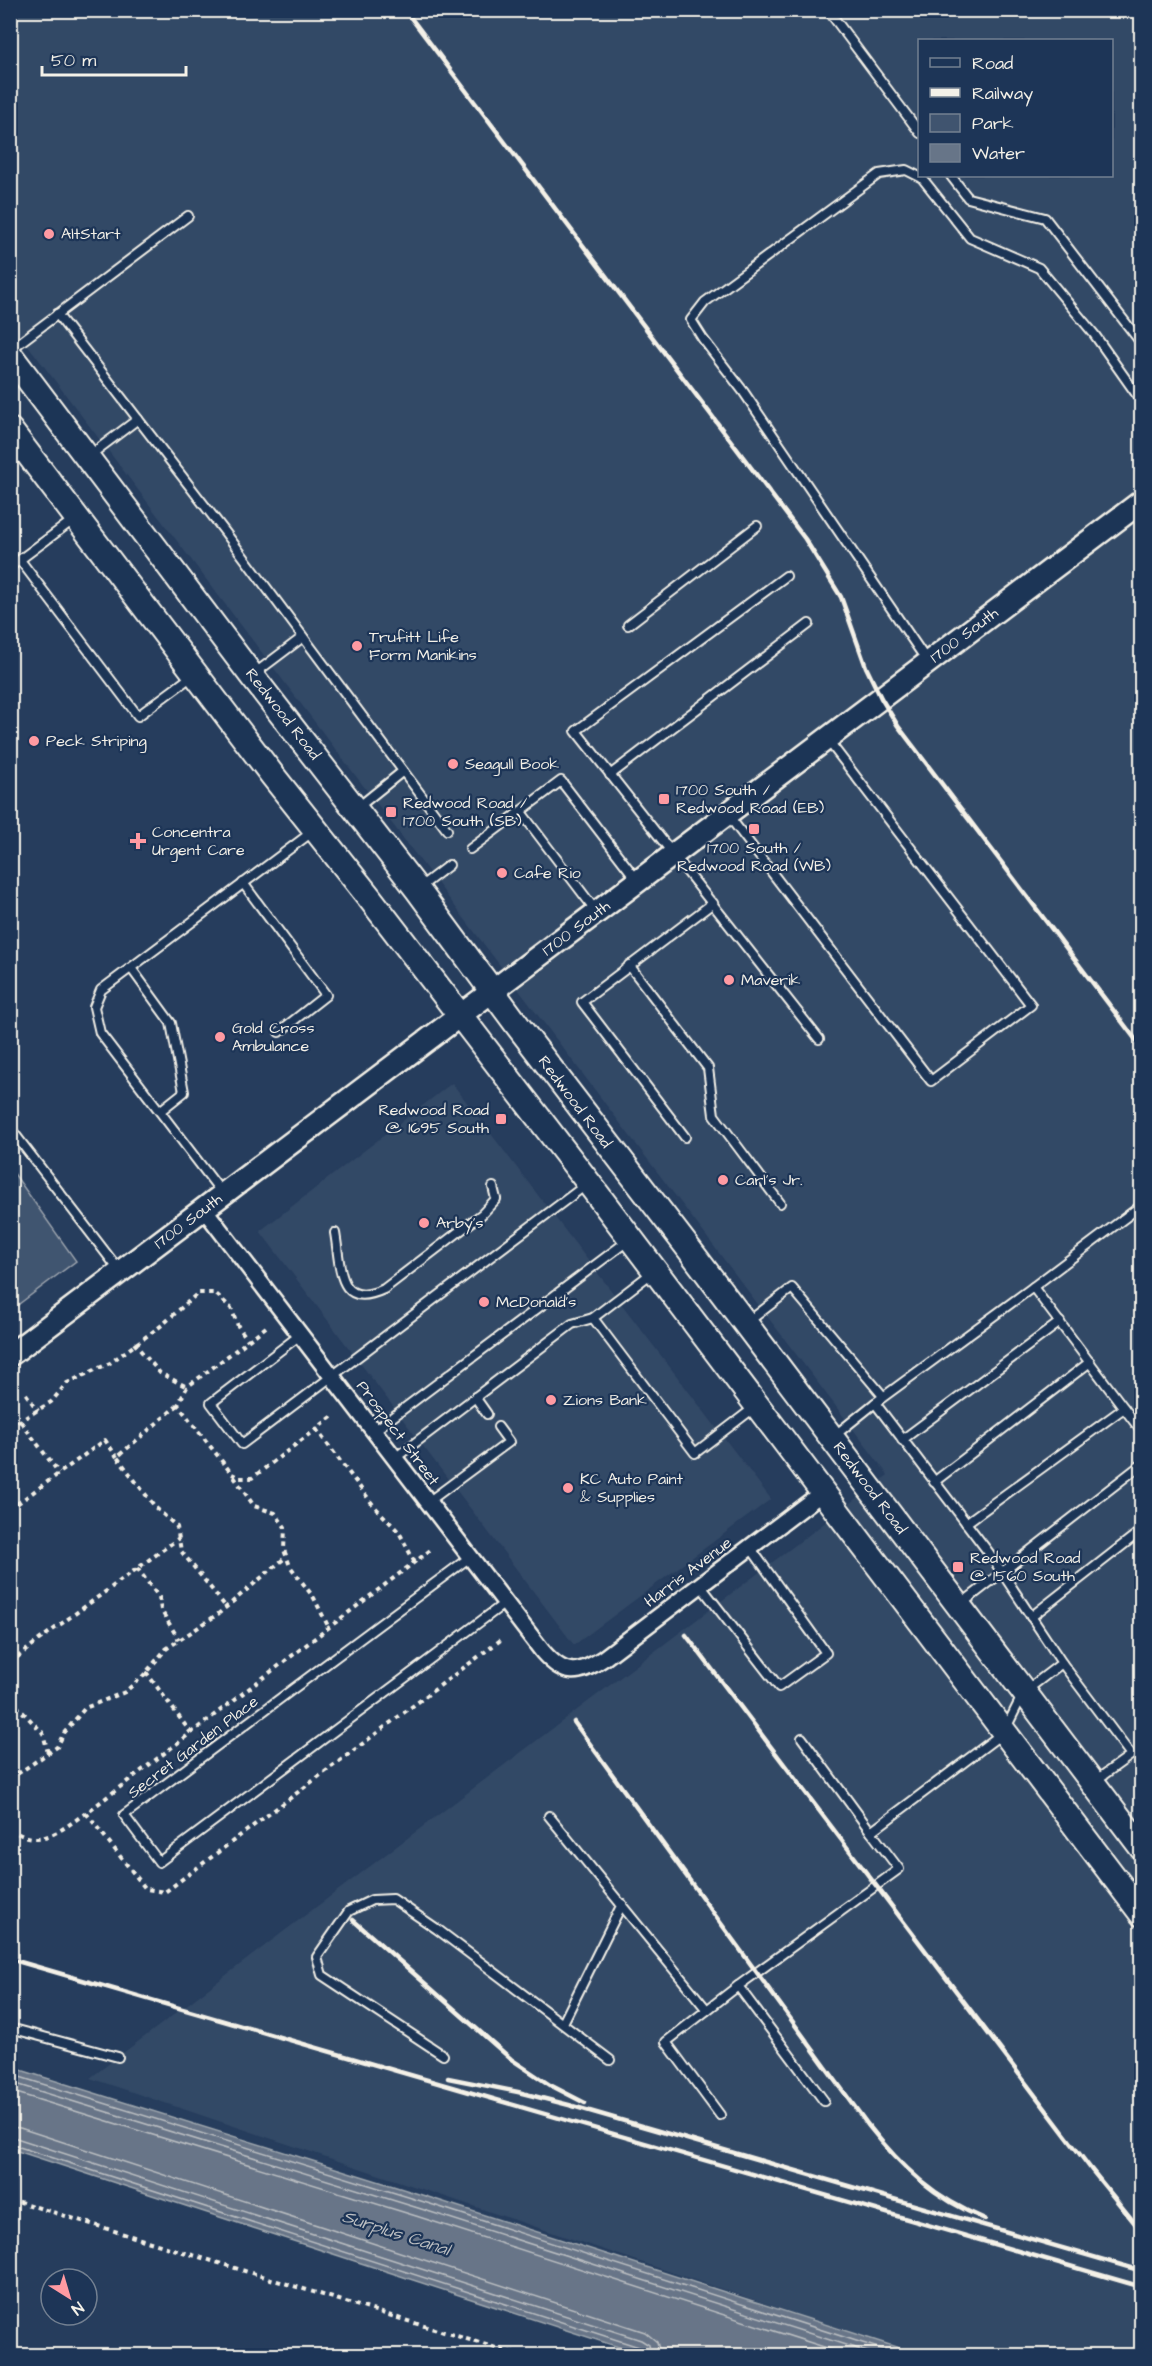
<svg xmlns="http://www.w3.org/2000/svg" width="1152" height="2366" font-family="'Architects Daughter',sans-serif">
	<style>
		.built { fill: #334966; fill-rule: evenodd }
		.green { fill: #40546f; stroke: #9aa2ac; stroke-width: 1.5 }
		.water { fill: #677588; stroke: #9fa7ae; stroke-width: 1.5 }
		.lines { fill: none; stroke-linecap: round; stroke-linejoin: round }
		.shore { stroke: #bcbfc2; stroke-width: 1.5 }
		.lane-casing { stroke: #f4f1e8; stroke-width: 12 }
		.street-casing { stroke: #f4f1e8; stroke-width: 20 }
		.secondary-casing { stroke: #f4f1e8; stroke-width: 26 }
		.primary-casing { stroke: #f4f1e8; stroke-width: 28 }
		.path { stroke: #f4f1e8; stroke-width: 4; stroke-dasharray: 4.5 4.5; stroke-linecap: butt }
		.lane { stroke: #1d3557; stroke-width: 8 }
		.street { stroke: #1d3557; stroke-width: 15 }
		.secondary { stroke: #1d3557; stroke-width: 21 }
		.primary { stroke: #1d3557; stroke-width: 24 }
		.rail { stroke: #f4f1e8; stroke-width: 4.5 }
		.poi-dot { fill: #ff9aa2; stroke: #1d3557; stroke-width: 2 }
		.labels { text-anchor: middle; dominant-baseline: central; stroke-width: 4.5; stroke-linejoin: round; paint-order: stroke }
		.poi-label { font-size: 16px; fill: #f4f1e8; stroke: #1d3557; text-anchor: start }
		.street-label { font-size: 16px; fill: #f4f1e8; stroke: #1d3557 }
		.water-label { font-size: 18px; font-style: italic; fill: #bcbfc2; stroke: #1d3557 }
	</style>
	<rect width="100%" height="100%" fill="#263d5d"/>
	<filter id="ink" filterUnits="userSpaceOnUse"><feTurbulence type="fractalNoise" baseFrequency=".0167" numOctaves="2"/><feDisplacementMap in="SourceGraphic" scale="12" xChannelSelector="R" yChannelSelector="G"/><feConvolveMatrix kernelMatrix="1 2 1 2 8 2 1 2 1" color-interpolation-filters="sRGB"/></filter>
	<g filter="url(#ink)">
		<g class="built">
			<path d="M 11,11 L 1141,11 L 1141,2355 L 908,2355 L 886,2344 L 90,2078 L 888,1475 L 11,323 ZM 920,40 L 1112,40 L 1112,176 L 920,176 Z"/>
			<polygon points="452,1083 771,1499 574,1645 260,1231"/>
		</g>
		<polygon class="green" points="10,1168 76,1261 11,1310 10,1310"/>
		<polygon class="water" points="11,2067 422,2195 921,2355 648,2356 637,2353 11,2149"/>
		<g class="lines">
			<g class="shore">
				<polyline points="10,2074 421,2201 903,2356"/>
				<polyline points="10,2082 418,2208 880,2356"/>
				<polyline points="10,2091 416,2216 852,2356"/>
				<polyline points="10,2127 20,2128 645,2332 657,2342 661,2356"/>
				<polyline points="10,2136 641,2340 649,2345 651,2356"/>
				<polyline points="10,2144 639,2347 643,2350 644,2356"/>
			</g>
			<defs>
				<g id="lane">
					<polyline points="828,10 920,133"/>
					<polyline points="951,176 968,198 1045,218 1142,344"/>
					<polyline points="57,314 225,532 447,830"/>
					<polyline points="10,350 188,216"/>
					<polyline points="89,456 138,419"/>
					<polyline points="20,560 138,716 192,676"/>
					<polyline points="10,567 73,520"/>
					<polyline points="786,576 576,731 819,1039"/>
					<polyline points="628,625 757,526"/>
					<polyline points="927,661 743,391 703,339 691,320 705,302 879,174 906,170 922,178 970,238 1039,268 1094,334 1142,402"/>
					<polyline points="254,674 303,637"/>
					<polyline points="610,775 809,624"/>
					<polyline points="357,808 403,771"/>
					<polyline points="521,812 596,911"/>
					<polyline points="728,815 931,1081 1031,1005 827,739"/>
					<polyline points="470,849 561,781 637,880"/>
					<polyline points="243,883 326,995 279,1032"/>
					<polyline points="419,888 449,865"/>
					<polyline points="629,965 708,1068 714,1115 780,1203"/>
					<polyline points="131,968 171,1023 184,1092 160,1111"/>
					<polyline points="10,1128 119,1270"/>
					<polyline points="685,1137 582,1002 713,903"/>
					<polyline points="222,1193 100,1033 94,1007 101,990 312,832"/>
					<path d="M 335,1233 C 341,1266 337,1311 384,1289 L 482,1214 L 496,1199 L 493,1187"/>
					<polyline points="653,1272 593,1318 695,1453 755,1407"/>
					<polyline points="1033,1287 1142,1205"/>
					<polyline points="749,1321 792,1288 883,1396"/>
					<polyline points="300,1335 211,1403 242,1444 587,1184"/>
					<polyline points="475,1397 487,1414"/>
					<polyline points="374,1431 630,1239"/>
					<polyline points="834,1436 875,1403"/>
					<polyline points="902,1440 1060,1322"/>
					<polyline points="395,1458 572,1324 593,1318"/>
					<polyline points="934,1482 1090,1362"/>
					<polyline points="428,1502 509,1442 498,1427"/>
					<polyline points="966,1523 1124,1408"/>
					<polyline points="470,1557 124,1815 159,1862 505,1603"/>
					<polyline points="700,1585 779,1687 826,1653 750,1547"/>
					<polyline points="960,1605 1142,1464"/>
					<polyline points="1031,1617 1142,1530"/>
					<polyline points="1062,1663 1131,1755 1095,1781"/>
					<polyline points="802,1738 871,1832 1004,1732 1024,1692 1062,1663 989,1553 875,1403 1033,1287 1142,1432"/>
					<polyline points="549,1816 707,2010 738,1986"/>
					<polyline points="707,2010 666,2042 720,2115"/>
					<polyline points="563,2023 622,1904"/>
					<polyline points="10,2028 118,2057"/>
					<polyline points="443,2055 322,1975 317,1957 349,1911 372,1900 393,1899 437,1929 610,2060"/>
					<polyline points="824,2101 738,1986 899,1869 871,1832"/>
				</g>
				<path id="street" d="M 204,1209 L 543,1652 C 565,1677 578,1675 604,1658 L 823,1492"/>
				<polyline id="secondary" points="10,1355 1142,501"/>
				<g id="primary">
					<polyline points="10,355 252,676 417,889 518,1026 689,1249 1142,1848"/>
					<polyline points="10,430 273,776 369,897 588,1182 1142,1914"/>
				</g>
			</defs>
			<use href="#lane" class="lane-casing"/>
			<use href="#street" class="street-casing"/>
			<use href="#secondary" class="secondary-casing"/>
			<use href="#primary" class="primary-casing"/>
			<g class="path">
				<polyline points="266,1327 187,1387 178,1405 232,1474 240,1478 252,1478 333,1416"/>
				<polyline points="134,1343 160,1373 187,1387"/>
				<polyline points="26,1394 38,1411"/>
				<polyline points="178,1405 117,1457 156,1508 177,1527 181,1551 226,1607"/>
				<polyline points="21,1422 59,1473"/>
				<polyline points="10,1427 51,1402 67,1383 110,1363 162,1325 198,1293 215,1293 231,1308 238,1326 248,1340"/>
				<polyline points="316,1429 374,1506 399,1532 415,1563"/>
				<polyline points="234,1477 254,1506 275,1513 285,1527 284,1550 290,1566 314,1598 329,1628"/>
				<polyline points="10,1509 105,1440 117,1457"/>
				<polyline points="137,1568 159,1597 161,1610 179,1640"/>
				<polyline points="10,1663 39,1640 179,1538"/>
				<polyline points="146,1672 191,1733"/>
				<polyline points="10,1699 43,1733 48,1753"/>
				<polyline points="10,1779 57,1747 64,1733 85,1708 125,1692 143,1676 166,1649 218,1614 286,1557"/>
				<polyline points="86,1813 146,1889 165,1892 502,1639"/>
				<path d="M 10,1829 C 42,1850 60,1830 86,1813 L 433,1548"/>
				<polyline points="10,2199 522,2356"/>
			</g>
			<use href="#lane" class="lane"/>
			<use href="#street" class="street"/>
			<use href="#secondary" class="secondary"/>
			<use href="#primary" class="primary"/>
			<g class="rail">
				<polyline points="405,10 805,539 841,597 866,667 881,698 898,726 1142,1048"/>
				<polyline points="686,1635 1091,2169 1142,2232"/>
				<path d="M 574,1722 L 868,2125 C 902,2168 934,2198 985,2219"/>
				<polyline points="353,1920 511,2059 550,2085 585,2103"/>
				<polyline points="10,1959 1142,2287"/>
				<polyline points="448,2078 518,2092 569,2105 1142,2271"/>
			</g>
		</g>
	</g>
	<g class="poi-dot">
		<circle cx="49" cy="234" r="6"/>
		<circle cx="357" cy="646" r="6"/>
		<circle cx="34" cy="741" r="6"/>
		<circle cx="453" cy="764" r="6"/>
		<rect x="658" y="793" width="12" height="12" rx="3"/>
		<rect x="385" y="806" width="12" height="12" rx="3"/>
		<rect x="748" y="823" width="12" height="12" rx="3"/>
		<path d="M135 832h6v6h6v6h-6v6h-6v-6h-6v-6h6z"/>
		<circle cx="502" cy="873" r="6"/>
		<circle cx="729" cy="980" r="6"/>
		<circle cx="220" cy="1037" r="6"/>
		<rect x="495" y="1113" width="12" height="12" rx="3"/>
		<circle cx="723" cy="1180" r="6"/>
		<circle cx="424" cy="1223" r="6"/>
		<circle cx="484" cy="1302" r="6"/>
		<circle cx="551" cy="1400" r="6"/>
		<circle cx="568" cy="1488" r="6"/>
		<rect x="952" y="1561" width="12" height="12" rx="3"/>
	</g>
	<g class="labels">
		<g class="poi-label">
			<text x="61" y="234">AltStart</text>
			<text x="369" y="637">Trufitt Life<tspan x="369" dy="18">Form Manikins</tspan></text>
			<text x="46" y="741">Peck Striping</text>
			<text x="465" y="764">Seagull Book</text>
			<text x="676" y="790">1700 South /<tspan x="676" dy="18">Redwood Road (EB)</tspan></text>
			<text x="403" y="803">Redwood Road /<tspan x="403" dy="18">1700 South (SB)</tspan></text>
			<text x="152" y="832">Concentra<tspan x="152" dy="18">Urgent Care</tspan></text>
			<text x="754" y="848" text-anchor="middle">1700 South /<tspan x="754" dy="18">Redwood Road (WB)</tspan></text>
			<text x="514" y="873">Cafe Rio</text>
			<text x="741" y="980">Maverik</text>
			<text x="232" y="1028">Gold Cross<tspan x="232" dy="18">Ambulance</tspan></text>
			<text x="489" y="1110" text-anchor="end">Redwood Road<tspan x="489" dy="18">@ 1695 South</tspan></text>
			<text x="735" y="1180">Carl's Jr.</text>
			<text x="436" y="1223">Arby's</text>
			<text x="496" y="1302">McDonald's</text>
			<text x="563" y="1400">Zions Bank</text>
			<text x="580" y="1479">KC Auto Paint<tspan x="580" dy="18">&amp; Supplies</tspan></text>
			<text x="970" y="1558">Redwood Road<tspan x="970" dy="18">@ 1560 South</tspan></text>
		</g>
		<g class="street-label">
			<text transform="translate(964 635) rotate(-37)">1700 South</text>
			<text transform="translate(283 714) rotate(52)">Redwood Road</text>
			<text transform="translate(576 928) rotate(-37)">1700 South</text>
			<text transform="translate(575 1102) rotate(53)">Redwood Road</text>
			<text transform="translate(188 1221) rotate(-37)">1700 South</text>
			<text transform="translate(398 1433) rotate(53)">Prospect Street</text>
			<text transform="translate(870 1488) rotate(53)">Redwood Road</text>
			<text transform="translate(688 1572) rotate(-37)">Harris Avenue</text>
			<text transform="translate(193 1747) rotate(-37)">Secret Garden Place</text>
		</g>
		<g class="water-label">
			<text transform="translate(396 2233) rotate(18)">Surplus Canal</text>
		</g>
	</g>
	<rect width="1152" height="2366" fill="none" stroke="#1d3557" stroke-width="36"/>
	<rect x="18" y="18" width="1116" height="2330" fill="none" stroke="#f4f1e8" stroke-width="2" filter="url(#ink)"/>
	<rect x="918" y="39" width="195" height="138" fill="#1d3557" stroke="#738091" stroke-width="1.5"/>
	<rect x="930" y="58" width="30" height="9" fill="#1d3557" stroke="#738091" stroke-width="1.5"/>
	<text x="972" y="69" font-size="18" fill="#f4f1e8">Road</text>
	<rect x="930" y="88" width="30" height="9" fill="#f4f1e8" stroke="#738091" stroke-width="1.5"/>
	<text x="972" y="99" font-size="18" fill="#f4f1e8">Railway</text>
	<rect x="930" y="114" width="30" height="18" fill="#40546f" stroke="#738091" stroke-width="1.5"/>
	<text x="972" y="129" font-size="18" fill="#f4f1e8">Park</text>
	<rect x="930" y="144" width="30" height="18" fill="#677588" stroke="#738091" stroke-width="1.5"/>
	<text x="972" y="159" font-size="18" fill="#f4f1e8">Water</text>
	<g transform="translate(69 2297) rotate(143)"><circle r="28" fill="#1d3557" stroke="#738091" stroke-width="1.5"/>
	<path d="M0-4.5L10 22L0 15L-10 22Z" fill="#ff9aa2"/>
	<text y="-9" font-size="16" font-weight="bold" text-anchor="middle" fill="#f4f1e8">N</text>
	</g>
	<path d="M42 66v9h144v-9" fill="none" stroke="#f4f1e8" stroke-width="3"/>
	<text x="51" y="66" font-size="18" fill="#f4f1e8" stroke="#1d3557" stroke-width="4.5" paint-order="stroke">50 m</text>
</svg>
